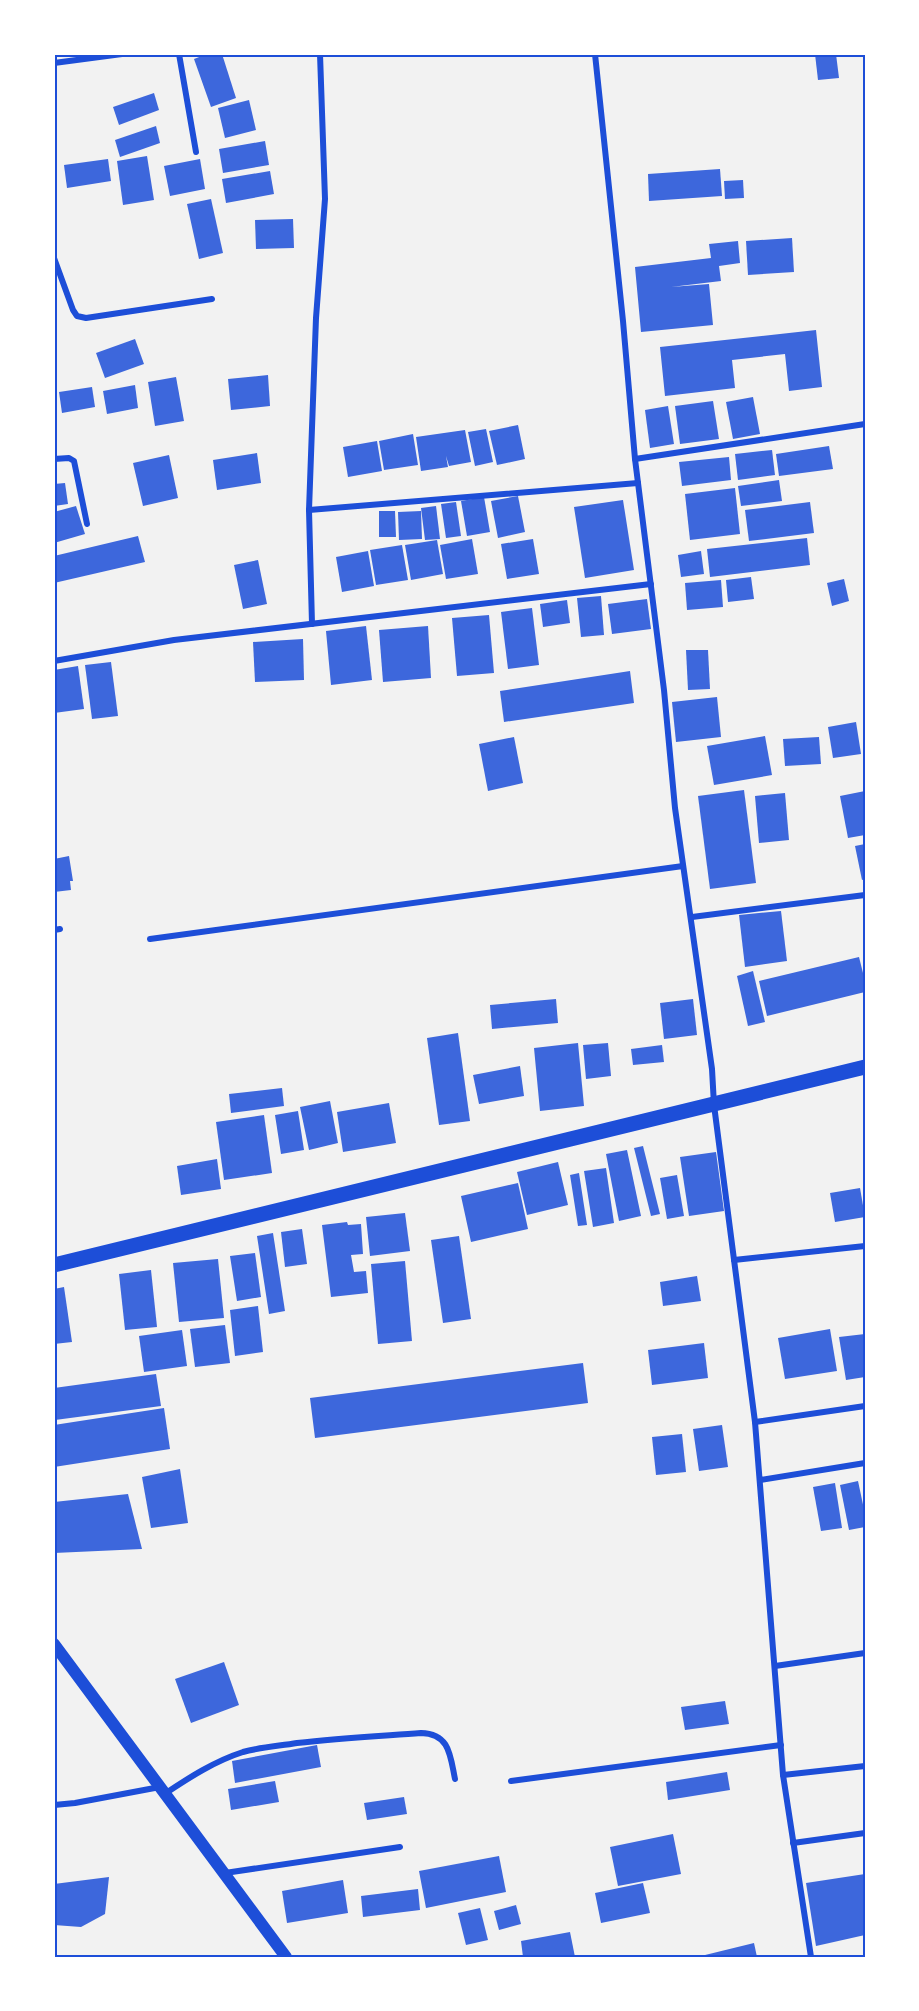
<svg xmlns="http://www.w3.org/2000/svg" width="919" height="2011" font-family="Signika,sans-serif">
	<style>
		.building { fill: #3d67dc }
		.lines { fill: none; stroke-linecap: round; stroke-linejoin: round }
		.minor { stroke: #1d4ed8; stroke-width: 6 }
		.secondary { stroke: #1d4ed8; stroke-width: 12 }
		.primary { stroke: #1d4ed8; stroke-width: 15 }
		.neatline { fill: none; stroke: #1d4ed8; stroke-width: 2 }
	</style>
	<rect width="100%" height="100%" fill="#f2f2f2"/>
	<g class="building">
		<polygon points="207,54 222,54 236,98 211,107 194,59"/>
		<polygon points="815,54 836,54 839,78 818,80"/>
		<polygon points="154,93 159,110 119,125 113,107"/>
		<polygon points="249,100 256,130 225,138 218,108"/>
		<polygon points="156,126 160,143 120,157 115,140"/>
		<polygon points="265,141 269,165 223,173 219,149"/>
		<polygon points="147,156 154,200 123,205 117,161"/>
		<polygon points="108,159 111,181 67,188 64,165"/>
		<polygon points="200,159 205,189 170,196 164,166"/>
		<polygon points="720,169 722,196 649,201 648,174"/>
		<polygon points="270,171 274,194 226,203 222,179"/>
		<polygon points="743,180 744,198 725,199 724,181"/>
		<polygon points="211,199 223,253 199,259 187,204"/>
		<polygon points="293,219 294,248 256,249 255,220"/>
		<polygon points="792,238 794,272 748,275 746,241"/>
		<polygon points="738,241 740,263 719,266 721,281 671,287 709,284 713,325 641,332 635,267 711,258 709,244"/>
		<polygon points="816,330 822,387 789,391 785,354 732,360 735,388 665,396 660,347"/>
		<polygon points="135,339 144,364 105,378 96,353"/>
		<polygon points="268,375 270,406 231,410 228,379"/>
		<polygon points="176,377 184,421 155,426 148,382"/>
		<polygon points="135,385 138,408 107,414 103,391"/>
		<polygon points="92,387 95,407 62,413 59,392"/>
		<polygon points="753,397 760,434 733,439 726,402"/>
		<polygon points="713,401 719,439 680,444 675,406"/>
		<polygon points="668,406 674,444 650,448 645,410"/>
		<polygon points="518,425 525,459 497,465 489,431"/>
		<polygon points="486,429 493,462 475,466 468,432"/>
		<polygon points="465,430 471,462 449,466 446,456 448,467 421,471 416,437"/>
		<polygon points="413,434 418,465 384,470 379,441"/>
		<polygon points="377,441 382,471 348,477 343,447"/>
		<polygon points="829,446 833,469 779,476 776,454"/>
		<polygon points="772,450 775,475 738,480 735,454"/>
		<polygon points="257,453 261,483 217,490 213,460"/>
		<polygon points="169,455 178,498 143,506 133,463"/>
		<polygon points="729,457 731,480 682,486 679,462"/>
		<polygon points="779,480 782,501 741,506 738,486"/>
		<polygon points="65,483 68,504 54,506 54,484"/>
		<polygon points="735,488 740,534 690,540 685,494"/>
		<polygon points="518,496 525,532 498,538 491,501"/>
		<polygon points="484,497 490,532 467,536 461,501"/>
		<polygon points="623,500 634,570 585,578 574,507"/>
		<polygon points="456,502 461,536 446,538 441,504"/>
		<polygon points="810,502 814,533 749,541 745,510"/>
		<polygon points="76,506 85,534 54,543 54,512"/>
		<polygon points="436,506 440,539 425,540 421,508"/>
		<polygon points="379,511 395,511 396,537 379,537"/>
		<polygon points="421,511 422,539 399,540 398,512"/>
		<polygon points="138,536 145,562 54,583 54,556"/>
		<polygon points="807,538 810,565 710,577 707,549"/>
		<polygon points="472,539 478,574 446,579 440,545"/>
		<polygon points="533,539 539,574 507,579 501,544"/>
		<polygon points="437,540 443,574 411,580 405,545"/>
		<polygon points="402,545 408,580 376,585 370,550"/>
		<polygon points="368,551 374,586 342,592 336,557"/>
		<polygon points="701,551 704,574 681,577 678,555"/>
		<polygon points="258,560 267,604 243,609 234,565"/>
		<polygon points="751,577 754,599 728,602 726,580"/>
		<polygon points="844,579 849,601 832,606 827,583"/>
		<polygon points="721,580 723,607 687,610 685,583"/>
		<polygon points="601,596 604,635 581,637 577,598"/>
		<polygon points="647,599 651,629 612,634 608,604"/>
		<polygon points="567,600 570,623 543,627 540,604"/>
		<polygon points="532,608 539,665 508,669 501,612"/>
		<polygon points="489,615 494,673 457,676 452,618"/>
		<polygon points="366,626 372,680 331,685 326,631"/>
		<polygon points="428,626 431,678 383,682 379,630"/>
		<polygon points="303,639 304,680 255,682 253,642"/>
		<polygon points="686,650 708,650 710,689 688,690"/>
		<polygon points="111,662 118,716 92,719 85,665"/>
		<polygon points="78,666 84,709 54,713 54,670"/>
		<polygon points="630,671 634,703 504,722 500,691"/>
		<polygon points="717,697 721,737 676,742 672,702"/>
		<polygon points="856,722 861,754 833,758 828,727"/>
		<polygon points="765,736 772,775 714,785 707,746"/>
		<polygon points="514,737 523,783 488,791 479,744"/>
		<polygon points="819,737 821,764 785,766 783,739"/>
		<polygon points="744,790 756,883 710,889 698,796"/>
		<polygon points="865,791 865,835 848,838 840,796"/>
		<polygon points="785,793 789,840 759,843 755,796"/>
		<polygon points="865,844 865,879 862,880 855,846"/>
		<polygon points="69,856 73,881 70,881 71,890 54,892 54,859"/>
		<polygon points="781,911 787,961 745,967 739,915"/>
		<polygon points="859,957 865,981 865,992 767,1016 759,981"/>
		<polygon points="753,971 765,1022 748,1026 737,976"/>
		<polygon points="556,999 558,1023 492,1029 490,1005"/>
		<polygon points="693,999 697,1035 664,1039 660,1003"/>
		<polygon points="458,1033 470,1121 439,1125 427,1038"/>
		<polygon points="578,1043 584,1106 540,1111 534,1048"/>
		<polygon points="608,1043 611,1076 586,1079 583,1045"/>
		<polygon points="662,1045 664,1062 633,1065 631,1049"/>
		<polygon points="520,1066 524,1096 479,1104 473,1075"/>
		<polygon points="282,1088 284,1106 231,1113 229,1094"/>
		<polygon points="330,1101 338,1143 309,1150 300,1107"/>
		<polygon points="389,1103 396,1143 343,1152 337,1112"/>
		<polygon points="298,1111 304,1150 281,1154 275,1115"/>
		<polygon points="264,1115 272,1173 224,1180 216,1122"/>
		<polygon points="643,1146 660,1214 651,1216 634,1148"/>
		<polygon points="627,1150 641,1216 619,1221 606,1154"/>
		<polygon points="716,1152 724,1211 689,1216 680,1157"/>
		<polygon points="217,1159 221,1189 181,1195 177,1166"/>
		<polygon points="558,1162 568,1205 527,1215 517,1172"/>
		<polygon points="606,1168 614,1223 593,1227 584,1171"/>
		<polygon points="579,1173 587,1225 578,1226 570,1175"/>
		<polygon points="677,1175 684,1216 667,1219 660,1178"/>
		<polygon points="518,1183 528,1229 471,1242 461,1196"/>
		<polygon points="860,1188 865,1217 835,1222 830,1193"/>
		<polygon points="405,1213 410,1251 370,1256 366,1217"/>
		<polygon points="347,1222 348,1225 361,1224 363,1254 351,1255 354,1272 366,1271 368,1293 331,1297 322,1225"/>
		<polygon points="302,1229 307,1264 285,1267 281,1232"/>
		<polygon points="273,1233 285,1311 269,1314 257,1236"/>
		<polygon points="459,1236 471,1319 443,1323 431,1240"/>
		<polygon points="255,1253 261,1297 237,1301 230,1256"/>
		<polygon points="218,1259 224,1318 179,1322 173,1263"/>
		<polygon points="405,1261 412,1341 378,1344 371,1264"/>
		<polygon points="151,1270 157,1327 125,1330 119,1274"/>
		<polygon points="697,1276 701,1301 663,1306 660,1282"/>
		<polygon points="64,1287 72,1342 54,1344 54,1289"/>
		<polygon points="258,1306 263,1352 235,1356 230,1310"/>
		<polygon points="225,1325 230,1363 195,1367 190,1329"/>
		<polygon points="830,1329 837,1371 785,1379 778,1338"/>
		<polygon points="182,1330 187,1366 144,1372 139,1336"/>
		<polygon points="865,1334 865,1377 846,1380 839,1337"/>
		<polygon points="704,1343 708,1378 652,1385 648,1350"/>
		<polygon points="583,1363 588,1403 315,1438 310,1398"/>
		<polygon points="156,1374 161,1406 55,1420 54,1388"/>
		<polygon points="164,1408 170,1449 54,1467 54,1425"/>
		<polygon points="722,1425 728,1467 699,1471 693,1429"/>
		<polygon points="682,1434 686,1472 656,1475 652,1437"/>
		<polygon points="180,1469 188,1523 151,1528 142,1477"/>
		<polygon points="858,1481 865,1514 865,1527 849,1530 840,1485"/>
		<polygon points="835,1483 842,1528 821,1531 813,1487"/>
		<polygon points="128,1494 142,1549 54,1553 54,1502"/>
		<polygon points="224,1662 239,1705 191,1723 175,1679"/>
		<polygon points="725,1701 729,1724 685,1730 681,1707"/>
		<polygon points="317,1745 321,1767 235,1783 232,1761"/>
		<polygon points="727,1772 730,1790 668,1800 666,1782"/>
		<polygon points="275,1781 279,1802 231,1810 228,1789"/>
		<polygon points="404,1797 407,1814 367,1820 364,1803"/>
		<polygon points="673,1834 681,1874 618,1886 610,1847"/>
		<polygon points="499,1856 506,1892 426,1908 419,1871"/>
		<polygon points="865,1874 865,1935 816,1946 806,1883"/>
		<polygon points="109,1877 105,1914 81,1927 54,1925 54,1884"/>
		<polygon points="343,1880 348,1913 287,1923 282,1891"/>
		<polygon points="643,1883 650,1913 601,1923 595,1893"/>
		<polygon points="418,1889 420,1910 363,1917 361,1896"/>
		<polygon points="516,1905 521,1924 499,1930 494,1911"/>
		<polygon points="480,1908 488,1940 466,1945 458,1913"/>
		<polygon points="570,1932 575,1957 523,1957 521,1941"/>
		<polygon points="754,1943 757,1957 702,1957 701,1956"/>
	</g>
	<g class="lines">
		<g class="minor">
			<polyline points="179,54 196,152"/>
			<polyline points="595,54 623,321 635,459 664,690 675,808 712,1069 714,1105 755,1422 783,1775 811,1957"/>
			<polyline points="54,63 122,54"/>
			<polyline points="54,258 73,310 77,316 86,318 212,299"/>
			<polyline points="54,459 69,458 74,461 87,524"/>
			<polyline points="635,459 865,424"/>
			<polyline points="309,510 638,483"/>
			<polyline points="312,624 309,510 316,318 325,199 320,54"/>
			<polyline points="54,661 174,640 651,584"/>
			<polyline points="692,917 865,895"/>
			<polyline points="54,930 60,929"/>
			<polyline points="150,939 683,866"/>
			<polyline points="734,1260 865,1246"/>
			<polyline points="755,1422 865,1406"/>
			<polyline points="760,1480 865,1463"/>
			<polyline points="775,1666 865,1653"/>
			<polyline points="783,1775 865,1766"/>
			<polyline points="511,1781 781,1745"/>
			<path d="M 166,1793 C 190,1777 215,1761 243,1752 C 261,1747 279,1746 297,1743 C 339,1738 380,1736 421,1733 C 450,1734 450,1755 455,1779"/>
			<polyline points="54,1805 75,1803 160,1787"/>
			<polyline points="793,1843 865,1833"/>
			<polyline points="225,1873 400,1847"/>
		</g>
		<polyline class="secondary" points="54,1644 286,1957"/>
		<polyline class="primary" points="54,1265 865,1067"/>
	</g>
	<rect width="919" height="2011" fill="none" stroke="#ffffff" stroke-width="111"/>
	<rect x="56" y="56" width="808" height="1900" class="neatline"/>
</svg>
